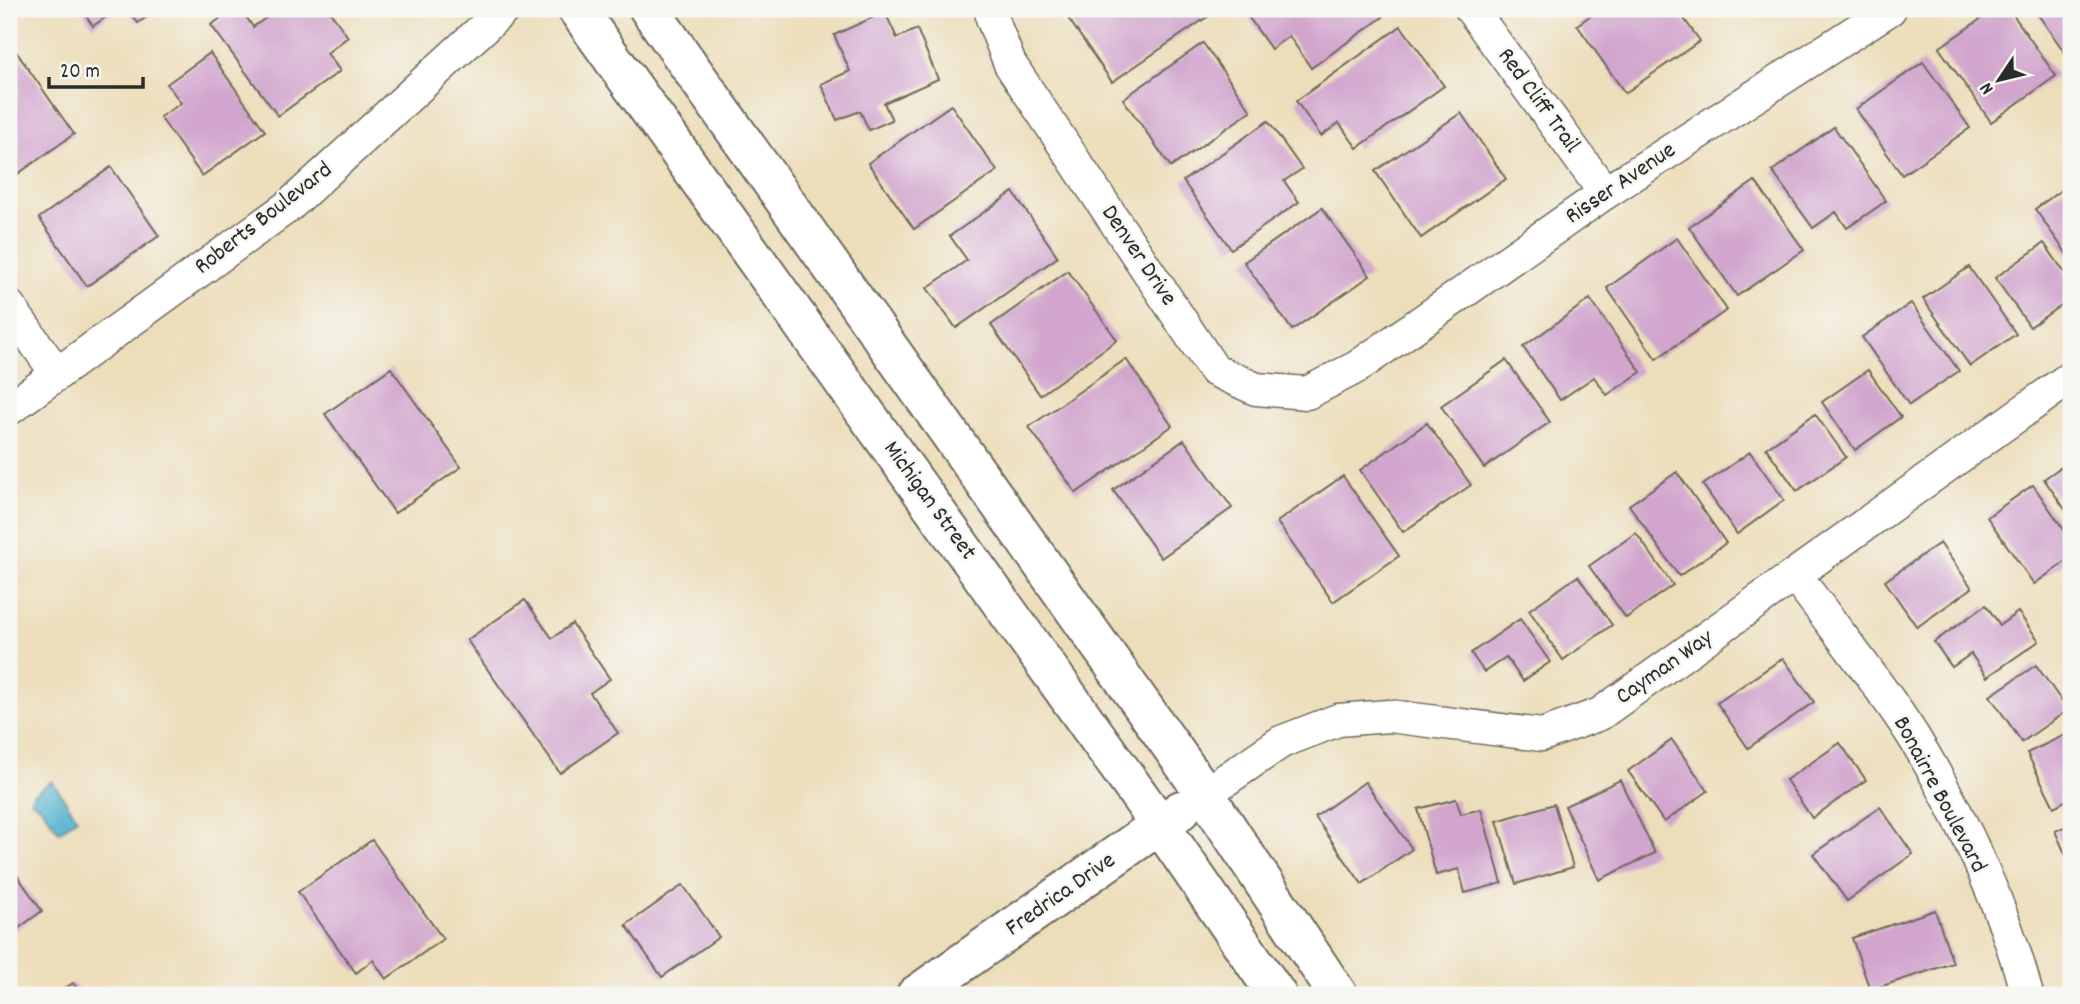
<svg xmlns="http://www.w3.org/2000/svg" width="2080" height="1004" font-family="Dekko,sans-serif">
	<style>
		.water { fill: #4fb1ce; stroke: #3d6e7c; stroke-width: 2 }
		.building { fill: #d1a5cd }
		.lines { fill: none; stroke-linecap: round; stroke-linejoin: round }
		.minor-casing { stroke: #6f6a5d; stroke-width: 35 }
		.tertiary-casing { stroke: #6f6a5d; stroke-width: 42 }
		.minor { stroke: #fff; stroke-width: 32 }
		.tertiary { stroke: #fff; stroke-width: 38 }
		.labels { text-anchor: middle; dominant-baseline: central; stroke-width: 5; stroke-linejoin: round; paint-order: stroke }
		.street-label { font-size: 24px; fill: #2b2b2b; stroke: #f6f6f2 }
	</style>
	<rect width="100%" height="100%" fill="#f6f6f2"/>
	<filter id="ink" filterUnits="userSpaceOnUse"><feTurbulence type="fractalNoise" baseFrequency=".0143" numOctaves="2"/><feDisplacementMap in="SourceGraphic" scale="14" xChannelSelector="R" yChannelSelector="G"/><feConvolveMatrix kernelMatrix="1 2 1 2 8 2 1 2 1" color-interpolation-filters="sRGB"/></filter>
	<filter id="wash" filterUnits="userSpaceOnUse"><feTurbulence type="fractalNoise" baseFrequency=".00686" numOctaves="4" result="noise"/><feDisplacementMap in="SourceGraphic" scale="28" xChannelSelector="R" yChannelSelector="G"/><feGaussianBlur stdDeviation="1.57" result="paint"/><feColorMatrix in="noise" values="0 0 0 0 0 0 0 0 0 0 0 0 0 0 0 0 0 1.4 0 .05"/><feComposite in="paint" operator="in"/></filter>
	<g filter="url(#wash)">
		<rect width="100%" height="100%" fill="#eddebb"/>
		<polygon class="water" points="52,781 77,818 59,832 41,807 31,801 33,794"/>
		<g id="blocks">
			<g class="building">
				<polygon points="81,9 117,9 93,26"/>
				<polygon points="127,9 158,9 138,23"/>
				<polygon points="234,9 241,9 253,27 278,9 328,9 348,37 327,53 340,71 278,116 211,25"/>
				<polygon points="1069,9 1206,9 1210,15 1112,82 1064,12"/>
				<polygon points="1250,9 1378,9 1383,17 1311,68 1289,36 1271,49 1245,12"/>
				<polygon points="1600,9 1677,9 1700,41 1625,93 1577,25"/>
				<polygon points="1995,9 2009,9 2056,76 1991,122 1939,48"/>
				<polygon points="2034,9 2071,9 2071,50 2066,54"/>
				<polygon points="885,12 897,38 917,29 938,79 884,103 892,120 869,130 860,111 837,120 821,84 850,71 834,35"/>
				<polygon points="1401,26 1444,86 1357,148 1339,123 1321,136 1296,101"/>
				<polygon points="1203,43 1251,111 1171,167 1123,99"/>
				<polygon points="15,50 74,134 12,178 9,174 9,55"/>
				<polygon points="210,53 265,131 202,176 160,117 181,103 167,84"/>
				<polygon points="1923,62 1970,128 1902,175 1856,109"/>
				<polygon points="951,105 997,171 914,229 868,163"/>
				<polygon points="1461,113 1506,179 1421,238 1375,171"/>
				<polygon points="1268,121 1302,169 1284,181 1299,202 1231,249 1183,181"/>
				<polygon points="1834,127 1886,201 1847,228 1836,212 1813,228 1772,171"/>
				<polygon points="111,167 159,236 87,286 39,218"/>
				<polygon points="1755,181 1804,250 1737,296 1689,227"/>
				<polygon points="2071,183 2071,260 2035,209"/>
				<polygon points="1013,192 1058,257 956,328 927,288 967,260 950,236"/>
				<polygon points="1322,208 1370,276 1292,330 1244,262"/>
				<polygon points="1677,238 1727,310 1656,359 1607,288"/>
				<polygon points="2044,243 2071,282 2071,298 2030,327 1995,278"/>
				<polygon points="1969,267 2016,334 1970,366 1923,299"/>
				<polygon points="1068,271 1117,340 1040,395 991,325"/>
				<polygon points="1590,299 1641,372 1607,395 1594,377 1560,400 1523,347"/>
				<polygon points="1911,303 1959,371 1909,405 1862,337"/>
				<polygon points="1126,359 1172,426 1076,493 1029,427"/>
				<polygon points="1506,360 1550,422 1484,468 1441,406"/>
				<polygon points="391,368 461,467 395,513 325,414"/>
				<polygon points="1868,370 1901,417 1855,450 1822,402"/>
				<polygon points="1815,414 1846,457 1797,491 1766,448"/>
				<polygon points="1427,423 1471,485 1403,532 1360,470"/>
				<polygon points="1184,440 1232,508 1161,558 1113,490"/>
				<polygon points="1750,452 1784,500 1737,534 1703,485"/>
				<polygon points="2071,460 2071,518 2044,479"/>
				<polygon points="1677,472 1726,543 1679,576 1629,505"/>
				<polygon points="1343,476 1399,556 1333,602 1277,522"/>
				<polygon points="2033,485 2071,540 2071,558 2034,584 1987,517"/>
				<polygon points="1636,533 1673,585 1626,618 1589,566"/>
				<polygon points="1940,543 1972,588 1917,627 1885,581"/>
				<polygon points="1578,576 1612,625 1563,660 1529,610"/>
				<polygon points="525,600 552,638 572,624 610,679 590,693 618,733 560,773 467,640"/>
				<polygon points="1986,605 2000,625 2018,612 2039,641 1987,677 1971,654 1952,667 1934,642"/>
				<polygon points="1520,619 1550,662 1523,681 1506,657 1484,672 1471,653"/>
				<polygon points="1783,658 1814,702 1748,748 1717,703"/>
				<polygon points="2036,665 2068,710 2022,742 1990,696"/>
				<polygon points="2071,732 2071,798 2054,807 2027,753"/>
				<polygon points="1672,740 1708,791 1664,822 1628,771"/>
				<polygon points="1840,743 1866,780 1812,818 1786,780"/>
				<polygon points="1620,780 1655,853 1599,880 1565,806"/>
				<polygon points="1365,782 1412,849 1362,884 1315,817"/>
				<polygon points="1456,799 1461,814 1481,809 1502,883 1465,893 1459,869 1436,875 1418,809"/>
				<polygon points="1554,804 1573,867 1516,884 1497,821"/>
				<polygon points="1880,807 1913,854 1847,901 1813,854"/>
				<polygon points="2071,824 2071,867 2055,831"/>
				<polygon points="372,840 443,939 386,979 373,960 356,973 298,892"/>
				<polygon points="9,864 42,911 9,935"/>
				<polygon points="683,885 719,937 662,977 626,925"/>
				<polygon points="1935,910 1953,963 1870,990 1852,938"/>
				<polygon points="73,983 82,995 55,995"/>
			</g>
		</g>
	</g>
	<g filter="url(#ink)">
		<use href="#blocks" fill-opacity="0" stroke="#6f6a5d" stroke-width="2"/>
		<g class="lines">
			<defs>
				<g id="minor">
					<polyline points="993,9 992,18 1010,64 1214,370 1256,389 1307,393 1357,367 1605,193 1890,9"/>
					<polyline points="1471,9 1605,193"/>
					<polyline points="9,306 57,374"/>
					<polyline points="9,409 290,205 504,9"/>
					<path d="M 1796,576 C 1835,629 1878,681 1913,736 C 1961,814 2004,907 2027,995"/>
					<polyline points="1205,794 1281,742 1338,720 1389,716 1542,735 1600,714 2071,377"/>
				</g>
				<g id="tertiary">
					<polyline points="577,9 1160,825 1277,995"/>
					<polyline points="649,9 1205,794 1338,995"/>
					<polyline points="916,995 1181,810"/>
				</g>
			</defs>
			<use href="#minor" class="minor-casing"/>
			<use href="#tertiary" class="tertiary-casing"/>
			<use href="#minor" class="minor"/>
			<use href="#tertiary" class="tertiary"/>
		</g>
	</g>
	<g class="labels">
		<g class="street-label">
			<text transform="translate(1538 101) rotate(54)">Red Cliff Trail</text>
			<text transform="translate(1621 184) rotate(-34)">Risser Avenue</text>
			<text transform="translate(264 219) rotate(-38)">Roberts Boulevard</text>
			<text transform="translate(1138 256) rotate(56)">Denver Drive</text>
			<text transform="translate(929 501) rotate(54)">Michigan Street</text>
			<text transform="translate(1665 668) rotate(-35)">Cayman Way</text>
			<text transform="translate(1939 795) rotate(62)">Bonairre Boulevard</text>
			<text transform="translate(1061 895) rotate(-35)">Fredrica Drive</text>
		</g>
	</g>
	<rect width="2080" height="1004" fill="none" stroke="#f6f6f2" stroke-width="35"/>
	<g transform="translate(1999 80) rotate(235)" stroke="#f6f6f2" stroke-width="5" paint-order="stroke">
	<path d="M0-5L12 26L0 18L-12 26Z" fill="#2b2b2b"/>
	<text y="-10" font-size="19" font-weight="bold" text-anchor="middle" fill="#2b2b2b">N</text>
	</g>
	<path d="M49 77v10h94v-10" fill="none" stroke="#2b2b2b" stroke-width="3.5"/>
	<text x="60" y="77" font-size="21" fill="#2b2b2b" stroke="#f6f6f2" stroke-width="5" paint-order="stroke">20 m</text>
</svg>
